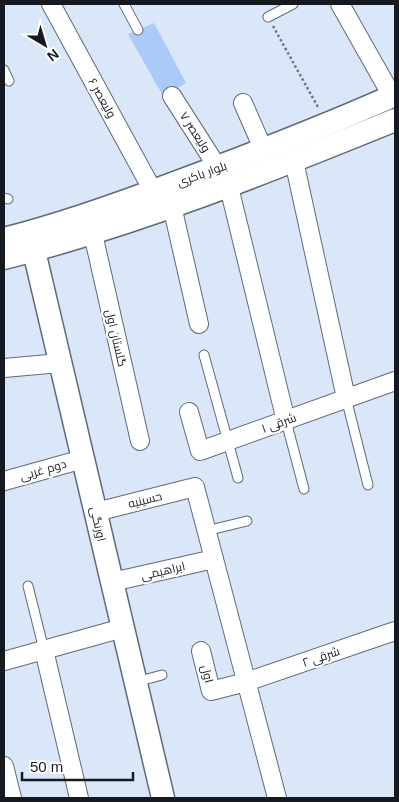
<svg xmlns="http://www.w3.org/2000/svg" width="399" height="802" font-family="Helvetica,Cairo,sans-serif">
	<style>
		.green { fill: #aacbf7 }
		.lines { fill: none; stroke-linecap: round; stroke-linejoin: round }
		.service-casing { stroke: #5f6b7a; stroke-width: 11 }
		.minor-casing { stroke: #5f6b7a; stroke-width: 20 }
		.tertiary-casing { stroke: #5f6b7a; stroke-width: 25 }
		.path { stroke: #6f7783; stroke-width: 2.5; stroke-dasharray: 2.5 2.5; stroke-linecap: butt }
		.service { stroke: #fff; stroke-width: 9 }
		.minor { stroke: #fff; stroke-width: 18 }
		.tertiary { stroke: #fff; stroke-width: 22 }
		.labels { text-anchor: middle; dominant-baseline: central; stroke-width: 4.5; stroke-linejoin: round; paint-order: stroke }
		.street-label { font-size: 12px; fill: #151a20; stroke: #fff }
	</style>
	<rect width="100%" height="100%" fill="#dae7f9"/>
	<polygon class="green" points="154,23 186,83 163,96 128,34"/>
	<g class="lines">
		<defs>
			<g id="service">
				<polyline points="124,4 138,30"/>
				<polyline points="268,17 293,4"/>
				<polyline points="4,70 9,81"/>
				<polyline points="4,198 8,199"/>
				<polyline points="204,355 238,478"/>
				<polyline points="346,398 368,485"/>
				<polyline points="286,421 304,489"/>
				<polyline points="206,531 247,521"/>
				<polyline points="28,586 44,650"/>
				<polyline points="136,682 162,675"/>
			</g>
			<g id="minor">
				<polyline points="51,4 153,191"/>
				<polyline points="340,4 392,96"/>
				<polyline points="172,96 218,168"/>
				<polyline points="243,103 264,151"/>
				<polyline points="294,161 346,398"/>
				<polyline points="229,187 286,421"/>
				<polyline points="172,206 199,324"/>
				<polyline points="93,234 140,441"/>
				<polyline points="4,368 60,363"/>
				<polyline points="189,412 200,451 395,381"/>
				<polyline points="4,481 83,459"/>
				<polyline points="96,512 195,487 277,798"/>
				<polyline points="112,582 214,559"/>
				<polyline points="44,650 79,798"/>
				<polyline points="201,651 211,691 246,682 395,631"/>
				<polyline points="4,661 123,628"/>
				<polyline points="4,766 12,798"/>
			</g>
			<g id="tertiary">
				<path d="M 4,239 C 64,224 122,203 180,181 C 253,154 325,126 395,95"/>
				<polyline points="34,251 163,798"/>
				<path d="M 4,258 C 138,224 267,172 395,120"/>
			</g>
		</defs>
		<use href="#service" class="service-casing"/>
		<use href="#minor" class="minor-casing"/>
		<use href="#tertiary" class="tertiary-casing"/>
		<polyline class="path" points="273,26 319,109"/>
		<use href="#service" class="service"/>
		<use href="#minor" class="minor"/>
		<use href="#tertiary" class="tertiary"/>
	</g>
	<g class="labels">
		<g class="street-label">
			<text transform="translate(102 98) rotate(61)">ولیعصر ۶</text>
			<text transform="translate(195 132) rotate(57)">ولیعصر ۷</text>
			<text transform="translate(202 174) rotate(-20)">بلوار باکری</text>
			<text transform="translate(116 338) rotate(77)">گلستان اول</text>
			<text transform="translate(279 423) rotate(-20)">۱ شرقی</text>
			<text transform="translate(43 470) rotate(-16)">دوم غربی</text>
			<text transform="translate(145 500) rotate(-14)">حسینیه</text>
			<text transform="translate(98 524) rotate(77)">اورنگی</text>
			<text transform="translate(163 571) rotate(-13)">ابراهیمی</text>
			<text transform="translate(321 657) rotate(-19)">۲ شرقی</text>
			<text transform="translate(207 674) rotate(76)">اول</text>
		</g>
	</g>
	<rect width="399" height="802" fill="none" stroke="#151a20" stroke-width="10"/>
	<g transform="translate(45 45) rotate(142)" stroke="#ffffff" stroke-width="4" paint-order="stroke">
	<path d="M0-4L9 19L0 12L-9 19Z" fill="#151a20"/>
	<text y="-8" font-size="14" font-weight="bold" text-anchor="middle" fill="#151a20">N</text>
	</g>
	<path d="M22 772v8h111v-8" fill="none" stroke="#151a20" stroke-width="2.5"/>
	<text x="30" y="772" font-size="15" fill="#151a20" stroke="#ffffff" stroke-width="4" paint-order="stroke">50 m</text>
</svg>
